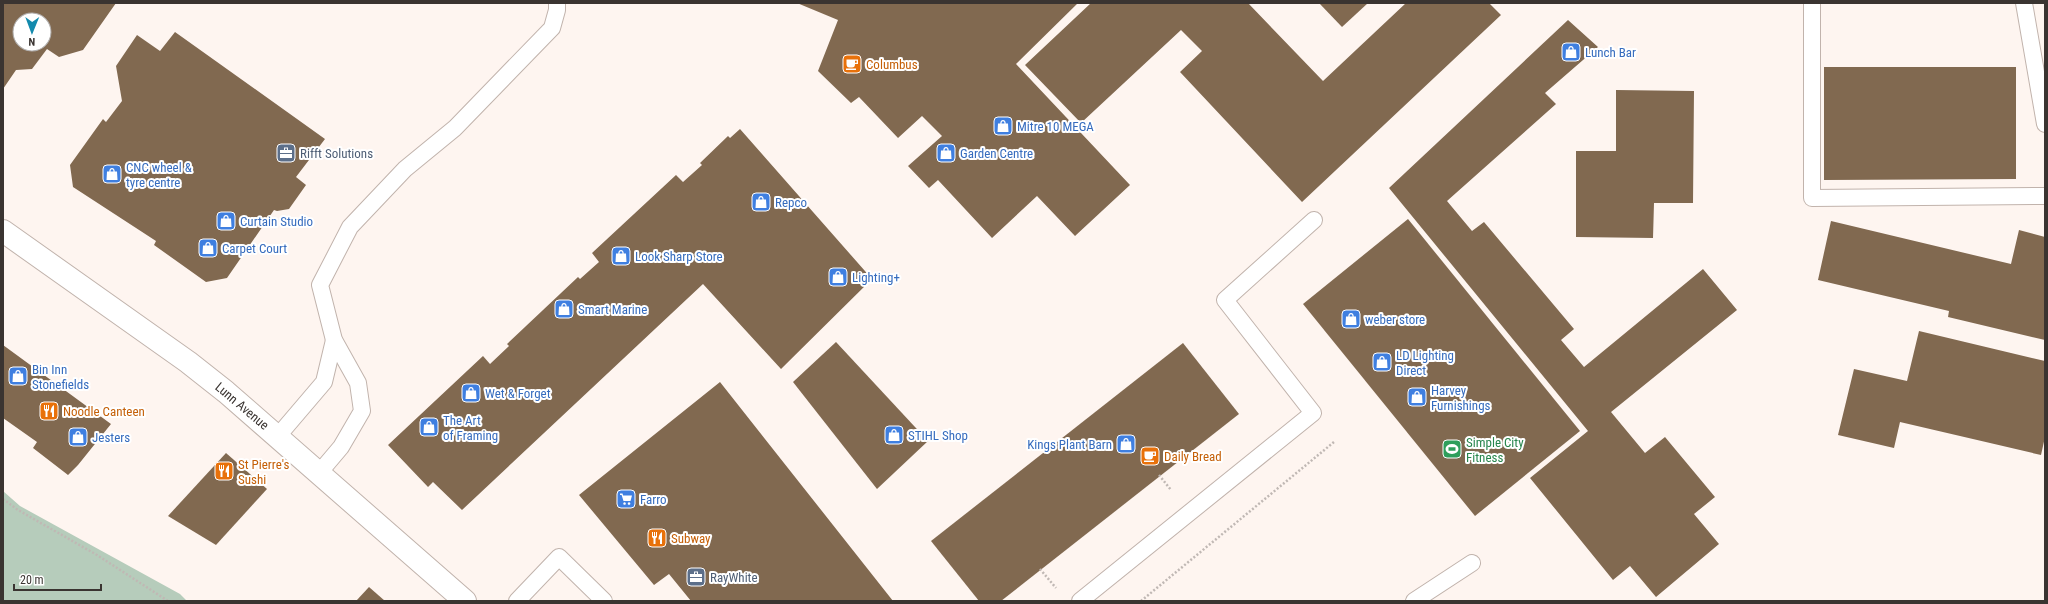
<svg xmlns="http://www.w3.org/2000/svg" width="2048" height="604" font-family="'Roboto Condensed',sans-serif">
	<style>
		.green { fill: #b6ccbb }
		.building { fill: #816950; fill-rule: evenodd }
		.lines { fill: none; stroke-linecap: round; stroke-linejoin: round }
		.service-casing { stroke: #c1b3ac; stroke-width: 18 }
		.secondary-casing { stroke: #c1b3ac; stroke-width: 24 }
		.path { stroke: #c0b8b4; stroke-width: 2.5; stroke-dasharray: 2 2; stroke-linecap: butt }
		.service { stroke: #fff; stroke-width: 16 }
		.secondary { stroke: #fff; stroke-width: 22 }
		.labels { text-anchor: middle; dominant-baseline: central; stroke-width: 4; stroke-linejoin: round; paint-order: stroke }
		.shop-label { font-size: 13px; fill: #366cbe; stroke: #fff; text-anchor: start }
		.food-label { font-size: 13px; fill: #c56008; stroke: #fff; text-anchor: start }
		.service-label { font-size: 13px; fill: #4e5e75; stroke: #fff; text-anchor: start }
		.street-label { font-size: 13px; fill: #3a3431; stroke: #fff }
		.leisure-label { font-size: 13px; fill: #27864d; stroke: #fff; text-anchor: start }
	</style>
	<rect width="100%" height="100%" fill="#fef5f0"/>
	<polygon class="green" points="3,491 20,506 180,594 187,601 3,601"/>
	<g class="building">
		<path d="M 3,3 L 116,3 L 83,50 L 59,57 L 47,49 L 32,69 L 16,70 L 3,89 ZM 20,20 L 44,20 L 44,44 L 20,44 Z"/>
		<polygon points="797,3 1078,3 1016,64 1130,185 1075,236 1037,196 992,238 938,180 929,188 908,166 942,136 922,116 898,138 859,97 851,103 818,71 838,20"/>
		<polygon points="1091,3 1248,3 1323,81 1406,3 1489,3 1501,15 1302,202 1180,72 1202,51 1181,30 1081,123 1025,65"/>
		<polygon points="1319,3 1368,3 1342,27"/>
		<polygon points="1568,20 1598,47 1545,93 1556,104 1447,201 1472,231 1484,222 1574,329 1561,340 1584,367 1703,269 1737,310 1611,412 1645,453 1665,437 1715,497 1694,514 1719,544 1656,597 1630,566 1613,580 1530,478 1588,431 1389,188"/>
		<polygon points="175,32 325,139 296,177 306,185 289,209 277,211 274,210 227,278 206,282 154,245 156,241 73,187 70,165 103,119 106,122 122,101 116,66 137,35 160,51"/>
		<polygon points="1824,67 2016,67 2016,179 1824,180"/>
		<polygon points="1616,90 1694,91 1693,203 1654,203 1653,238 1576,237 1576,151 1616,151"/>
		<polygon points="740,129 872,279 781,369 703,284 462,510 433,482 428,487 388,445 483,356 490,364 509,346 507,344 578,277 580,279 599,262 592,253 676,175 683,182 702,165 700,163 728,136 730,138"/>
		<polygon points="1408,219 1580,431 1475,516 1303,304"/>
		<polygon points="1831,221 2011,264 2019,230 2045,237 2045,340 1948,317 1949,311 1818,280"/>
		<polygon points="1919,331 2045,361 2045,437 2041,455 1900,422 1894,448 1838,435 1854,369 1907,381"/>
		<polygon points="836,342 928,441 877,489 793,382"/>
		<polygon points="1183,343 1239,414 1001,601 979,601 931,541"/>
		<polygon points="3,345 111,424 78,465 68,475 33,448 37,442 3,418"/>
		<polygon points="720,382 893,601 691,601 669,574 654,585 579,495"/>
		<polygon points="226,453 267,489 216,545 168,516"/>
		<polygon points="369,587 385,601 356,601"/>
	</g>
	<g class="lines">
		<defs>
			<g id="service">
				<polyline points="1812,3 1812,198 2045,196"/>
				<polyline points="2024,3 2045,124"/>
				<polyline points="278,436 324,382 334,340"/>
				<polyline points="319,473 341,447 362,411 358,383 334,340 320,285 350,227 405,169 455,128 552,28 557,10 557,3"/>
				<polyline points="517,601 559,557 604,601"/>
				<polyline points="1080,601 1313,413 1225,300 1314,220"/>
				<polyline points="1414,601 1472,563"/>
			</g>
			<polyline id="secondary" points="3,231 188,362 226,392 465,601"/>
		</defs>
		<use href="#service" class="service-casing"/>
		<use href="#secondary" class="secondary-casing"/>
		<g class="path">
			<polyline points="1159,475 1171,490"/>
			<polyline points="3,499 18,510 97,555 168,601"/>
			<polyline points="1040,569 1056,588"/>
			<polyline points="1141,601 1334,442"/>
		</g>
		<use href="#service" class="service"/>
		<use href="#secondary" class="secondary"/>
	</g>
	<defs>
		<symbol id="shop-square" viewBox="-11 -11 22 22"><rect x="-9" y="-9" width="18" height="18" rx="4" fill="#3f7fe0" stroke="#fff"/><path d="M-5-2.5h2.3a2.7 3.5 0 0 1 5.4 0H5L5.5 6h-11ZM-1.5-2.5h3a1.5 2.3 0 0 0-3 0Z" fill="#fff"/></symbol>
		<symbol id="cafe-square" viewBox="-11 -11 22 22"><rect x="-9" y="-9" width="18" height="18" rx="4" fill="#e8710a" stroke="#fff"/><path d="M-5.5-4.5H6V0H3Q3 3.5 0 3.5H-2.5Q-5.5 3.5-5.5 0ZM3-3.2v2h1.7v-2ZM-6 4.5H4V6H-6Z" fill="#fff"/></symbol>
		<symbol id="office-square" viewBox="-11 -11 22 22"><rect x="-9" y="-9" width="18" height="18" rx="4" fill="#5c6f8a" stroke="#fff"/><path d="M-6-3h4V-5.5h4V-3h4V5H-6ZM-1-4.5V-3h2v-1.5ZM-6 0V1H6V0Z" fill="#fff"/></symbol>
		<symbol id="restaurant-square" viewBox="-11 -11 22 22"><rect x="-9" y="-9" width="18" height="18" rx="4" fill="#e8710a" stroke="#fff"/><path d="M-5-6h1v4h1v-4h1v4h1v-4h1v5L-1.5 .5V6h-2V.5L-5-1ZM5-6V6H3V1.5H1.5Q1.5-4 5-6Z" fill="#fff"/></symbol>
		<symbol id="stadium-square" viewBox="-11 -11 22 22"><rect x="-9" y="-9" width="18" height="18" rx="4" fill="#2e9e5b" stroke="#fff"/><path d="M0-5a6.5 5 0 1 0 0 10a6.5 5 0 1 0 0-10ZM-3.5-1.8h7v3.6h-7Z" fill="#fff"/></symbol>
		<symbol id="supermarket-square" viewBox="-11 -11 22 22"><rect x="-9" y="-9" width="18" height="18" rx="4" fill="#3f7fe0" stroke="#fff"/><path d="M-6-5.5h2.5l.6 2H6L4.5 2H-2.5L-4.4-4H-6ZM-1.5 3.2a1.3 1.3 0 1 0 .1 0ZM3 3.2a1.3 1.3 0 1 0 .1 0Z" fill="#fff"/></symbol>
	</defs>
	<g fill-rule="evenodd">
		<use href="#shop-square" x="1560" y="41" width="22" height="22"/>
		<use href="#cafe-square" x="841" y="53" width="22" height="22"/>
		<use href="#shop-square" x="992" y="115" width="22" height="22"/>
		<use href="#office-square" x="275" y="142" width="22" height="22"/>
		<use href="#shop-square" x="935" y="142" width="22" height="22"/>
		<use href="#shop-square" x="101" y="163" width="22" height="22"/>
		<use href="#shop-square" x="750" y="191" width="22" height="22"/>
		<use href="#shop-square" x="215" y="210" width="22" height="22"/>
		<use href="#shop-square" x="197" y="237" width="22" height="22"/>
		<use href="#shop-square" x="610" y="245" width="22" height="22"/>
		<use href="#shop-square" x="827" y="266" width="22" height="22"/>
		<use href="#shop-square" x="553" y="298" width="22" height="22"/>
		<use href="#shop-square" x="1340" y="308" width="22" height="22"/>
		<use href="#shop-square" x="1371" y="351" width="22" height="22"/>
		<use href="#shop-square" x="7" y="365" width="22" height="22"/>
		<use href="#shop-square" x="460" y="382" width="22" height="22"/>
		<use href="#shop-square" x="1406" y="386" width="22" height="22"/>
		<use href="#restaurant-square" x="38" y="400" width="22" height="22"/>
		<use href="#shop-square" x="418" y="416" width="22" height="22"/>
		<use href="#shop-square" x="883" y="424" width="22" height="22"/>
		<use href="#shop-square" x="67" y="426" width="22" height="22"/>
		<use href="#shop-square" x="1115" y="433" width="22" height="22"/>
		<use href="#stadium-square" x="1441" y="438" width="22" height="22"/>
		<use href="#cafe-square" x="1139" y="445" width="22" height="22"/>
		<use href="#restaurant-square" x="213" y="460" width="22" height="22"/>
		<use href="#supermarket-square" x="615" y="488" width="22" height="22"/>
		<use href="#restaurant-square" x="646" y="527" width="22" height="22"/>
		<use href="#office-square" x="685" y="566" width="22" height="22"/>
	</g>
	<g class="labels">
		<g class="shop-label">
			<text x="1585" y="52">Lunch Bar</text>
			<text x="1017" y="126">Mitre 10 MEGA</text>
			<text x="960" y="153">Garden Centre</text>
			<text x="126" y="167">CNC wheel &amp;<tspan x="126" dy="15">tyre centre</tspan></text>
			<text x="775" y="202">Repco</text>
			<text x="240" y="221">Curtain Studio</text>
			<text x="222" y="248">Carpet Court</text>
			<text x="635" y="256">Look Sharp Store</text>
			<text x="852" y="277">Lighting+</text>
			<text x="578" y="309">Smart Marine</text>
			<text x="1365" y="319">weber store</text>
			<text x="1396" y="355">LD Lighting<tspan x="1396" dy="15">Direct</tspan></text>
			<text x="32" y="369">Bin Inn<tspan x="32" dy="15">Stonefields</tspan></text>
			<text x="1431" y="390">Harvey<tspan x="1431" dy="15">Furnishings</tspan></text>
			<text x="485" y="393">Wet &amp; Forget</text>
			<text x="443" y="420">The Art<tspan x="443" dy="15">of Framing</tspan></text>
			<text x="908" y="435">STIHL Shop</text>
			<text x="92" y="437">Jesters</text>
			<text x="1112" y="444" text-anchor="end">Kings Plant Barn</text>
			<text x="640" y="499">Farro</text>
		</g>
		<g class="food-label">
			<text x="866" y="64">Columbus</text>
			<text x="63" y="411">Noodle Canteen</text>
			<text x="1164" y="456">Daily Bread</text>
			<text x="238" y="464">St Pierre's<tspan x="238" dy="15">Sushi</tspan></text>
			<text x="671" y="538">Subway</text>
		</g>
		<g class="service-label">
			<text x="300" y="153">Rifft Solutions</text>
			<text x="710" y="577">RayWhite</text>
		</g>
		<g class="street-label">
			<text transform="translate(242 406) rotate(40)">Lunn Avenue</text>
		</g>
		<g class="leisure-label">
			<text x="1466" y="442">Simple City<tspan x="1466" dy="15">Fitness</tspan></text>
		</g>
	</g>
	<rect width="2048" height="604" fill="none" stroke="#3a3431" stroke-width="8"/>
	<g transform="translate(32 32) rotate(181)"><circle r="19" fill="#ffffff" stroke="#b0aead"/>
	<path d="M0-3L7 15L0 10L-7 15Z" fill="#138aad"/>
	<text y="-6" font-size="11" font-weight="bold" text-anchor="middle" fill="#3a3431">N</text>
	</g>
	<path d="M14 584v6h87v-6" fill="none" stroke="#3a3431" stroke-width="2"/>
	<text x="20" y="584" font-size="12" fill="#3a3431" stroke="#ffffff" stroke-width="3" paint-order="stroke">20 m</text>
</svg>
